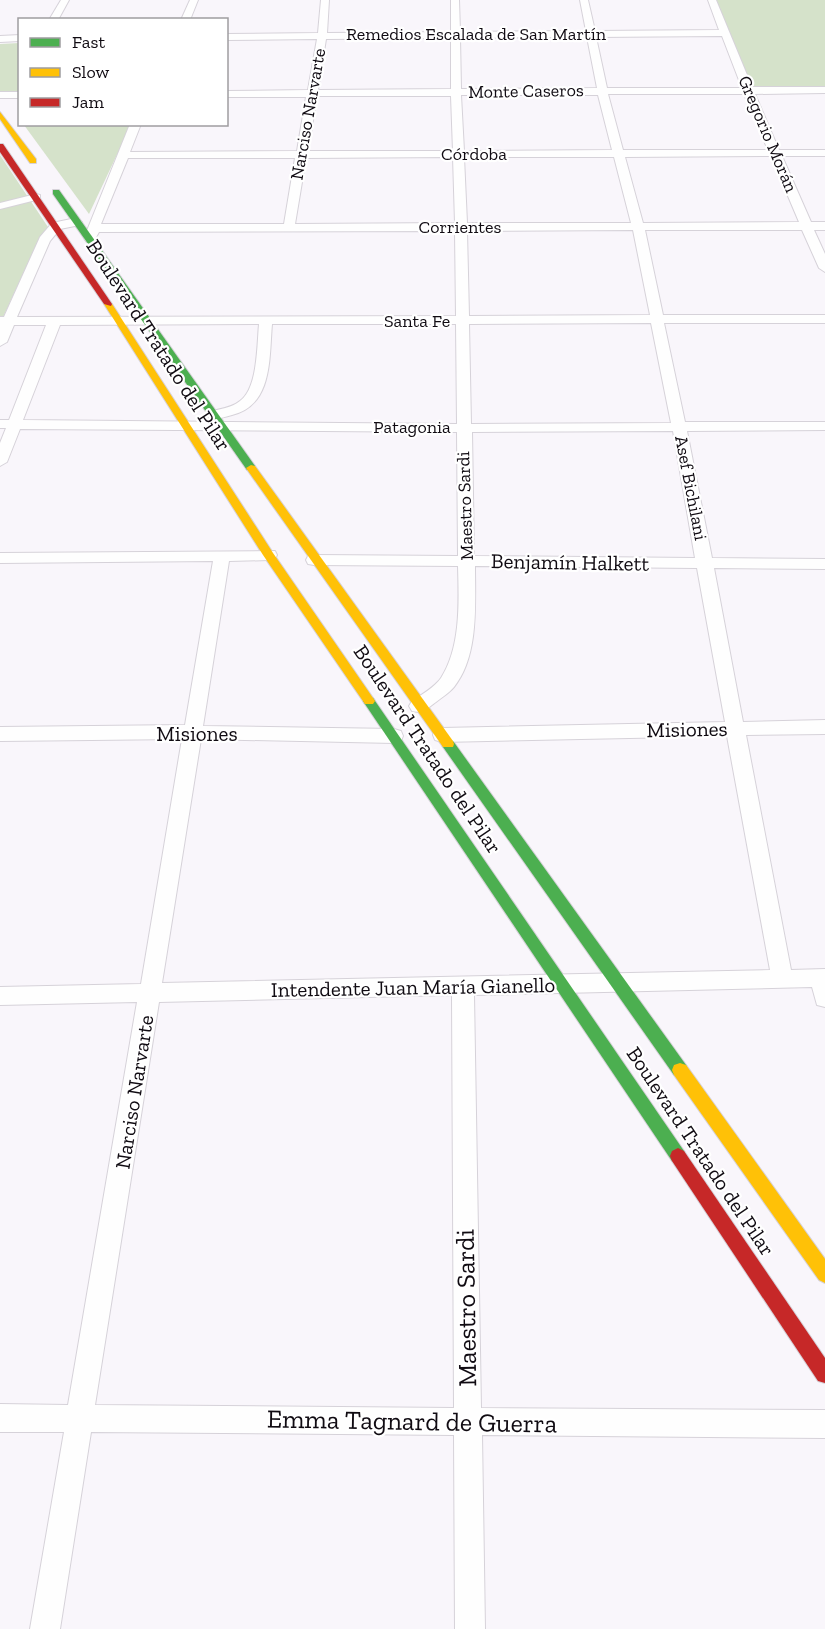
<svg xmlns="http://www.w3.org/2000/svg" width="825" height="1629" font-family="'Zilla Slab',serif">
	<style>
		.green { fill: #d5e2ca }
		.lines { fill: none; stroke-linecap: round; stroke-linejoin: round }
		.street-casing { stroke: #d6d2d9; stroke-width: 2 }
		.fast-casing { stroke: #d6d2d9; stroke-width: 2 }
		.slow-casing { stroke: #d6d2d9; stroke-width: 2 }
		.jam-casing { stroke: #d6d2d9; stroke-width: 2 }
		.street { fill: #fefefe; fill-rule: evenodd }
		.fast { fill: #4caf50; fill-rule: evenodd }
		.slow { fill: #ffc107; fill-rule: evenodd }
		.jam { fill: #c62828; fill-rule: evenodd }
		.labels { text-anchor: middle; dominant-baseline: central; stroke-width: 4.5; stroke-linejoin: round; paint-order: stroke }
		.far-street-label { font-size: 18px; fill: #100b12; stroke: #fff }
		.street-label { font-size: 21px; fill: #100b12; stroke: #fff }
		.near-street-label { font-size: 26px; fill: #100b12; stroke: #fff }
	</style>
	<rect width="100%" height="100%" fill="#f9f6fb"/>
	<g class="green">
		<polygon points="713,0 825,0 825,89 748,89"/>
		<polygon points="19,43 19,92 0,93 0,44"/>
		<polygon points="24,125 131,125 89,214"/>
		<polygon points="0,155 48,227 38,241 0,324"/>
	</g>
	<g class="lines">
		<defs>
			<g id="street">
				<polygon points="61,0 69,0 58,20 49,20"/>
				<polygon points="190,0 198,0 190,20 181,20"/>
				<path d="M 321,0 L 329,0 L 327,33 L 451,32 L 451,0 L 459,0 L 460,32 L 586,31 L 580,0 L 588,0 L 595,31 L 719,30 L 708,0 L 716,0 L 752,87 L 825,87 L 825,93 L 755,94 L 779,150 L 825,150 L 825,156 L 782,156 L 811,222 L 825,222 L 825,230 L 814,230 L 825,254 L 825,272 L 819,268 L 802,230 L 645,230 L 663,315 L 825,315 L 825,323 L 664,323 L 685,422 L 825,422 L 825,430 L 687,431 L 712,558 L 825,559 L 825,569 L 714,568 L 743,722 L 825,720 L 825,734 L 746,735 L 791,970 L 825,969 L 825,1007 L 817,1005 L 812,987 L 474,995 L 481,1408 L 825,1410 L 825,1438 L 482,1435 L 485,1629 L 455,1629 L 454,1435 L 91,1432 L 60,1629 L 30,1629 L 64,1432 L 0,1432 L 0,1404 L 68,1405 L 137,1002 L 0,1005 L 0,987 L 141,984 L 182,739 L 0,741 L 0,727 L 185,725 L 213,561 L 0,563 L 0,553 L 275,551 L 277,555 L 275,559 L 269,560 L 229,561 L 203,726 L 394,729 L 401,731 L 403,736 L 401,741 L 394,743 L 201,739 L 162,983 L 770,970 L 727,736 L 442,742 L 435,740 L 433,735 L 435,730 L 442,728 L 725,722 L 697,568 L 475,566 C 475,604 479,656 454,687 C 449,693 442,697 436,702 C 428,708 422,714 412,711 L 409,706 L 412,701 C 421,695 435,687 441,678 C 461,647 459,602 458,566 L 314,565 L 308,564 L 306,560 L 308,556 L 314,555 L 458,556 L 457,432 L 20,429 L 7,462 L 0,466 L 0,443 L 6,428 L 0,428 L 0,420 L 9,420 L 46,325 L 14,325 L 7,342 L 0,346 L 0,317 L 4,317 L 40,237 L 52,223 L 76,218 L 82,222 L 80,225 L 60,229 L 50,241 L 17,317 L 456,316 L 455,231 L 99,232 L 94,241 L 86,241 L 84,238 L 130,124 L 141,124 L 130,152 L 297,151 L 306,97 L 226,97 L 226,91 L 308,90 L 317,39 L 226,40 L 226,34 L 318,33 ZM 722,36 L 742,88 L 607,88 L 596,37 ZM 587,37 L 597,88 L 461,89 L 460,38 ZM 451,38 L 451,89 L 318,90 L 326,39 ZM 608,94 L 744,94 L 768,150 L 623,150 ZM 461,95 L 598,95 L 612,150 L 464,151 ZM 317,96 L 451,96 L 453,151 L 308,151 ZM 771,156 L 799,222 L 643,223 L 625,157 ZM 453,157 L 455,223 L 295,224 L 306,158 ZM 464,157 L 614,157 L 631,223 L 467,223 ZM 128,158 L 295,158 L 284,224 L 101,224 ZM 633,230 L 650,315 L 469,316 L 467,231 ZM 651,323 L 671,423 L 471,424 L 469,324 ZM 259,324 C 257,345 258,388 240,401 C 232,408 219,409 209,412 L 207,415 L 209,418 C 217,420 224,417 232,415 C 273,405 269,358 272,324 L 456,324 L 457,424 L 23,420 L 60,325 ZM 673,431 L 695,558 L 474,556 L 472,432 ZM 452,995 L 454,1408 L 95,1405 L 159,1002 Z"/>
				<polygon points="20,35 20,41 0,42 0,36"/>
				<rect x="0" y="92" width="20" height="6"/>
				<polygon points="36,194 40,195 40,199 0,209 0,203"/>
			</g>
			<g id="fast">
				<polygon points="53,190 59,190 255,466 255,470 247,470 53,194"/>
				<polygon points="369,697 373,698 684,1151 686,1156 684,1161 678,1164 672,1161 365,704 363,701"/>
				<polygon points="448,739 453,741 686,1065 688,1070 686,1075 680,1077 674,1075 443,747 442,744"/>
			</g>
			<g id="slow">
				<polygon points="0,112 36,159 36,163 30,163 0,119"/>
				<polygon points="105,302 112,304 273,553 373,698 375,701 373,704 365,704 263,555 104,304"/>
				<polygon points="251,465 255,466 453,741 454,744 453,747 443,747 246,468"/>
				<polygon points="680,1063 686,1065 825,1259 825,1283 819,1280 674,1075 672,1070 674,1065"/>
			</g>
			<g id="jam">
				<polygon points="0,144 3,144 112,304 111,306 104,304 0,152"/>
				<polygon points="678,1148 684,1151 825,1358 825,1383 818,1381 672,1161 670,1156 672,1151"/>
			</g>
		</defs>
		<use href="#street" class="street-casing"/>
		<use href="#fast" class="fast-casing"/>
		<use href="#slow" class="slow-casing"/>
		<use href="#jam" class="jam-casing"/>
		<use href="#street" class="street"/>
		<use href="#fast" class="fast"/>
		<use href="#slow" class="slow"/>
		<use href="#jam" class="jam"/>
	</g>
	<g class="labels">
		<g class="far-street-label">
			<text x="476" y="34">Remedios Escalada de San Martín</text>
			<text transform="translate(526 91) rotate(-1)">Monte Caseros</text>
			<text transform="translate(308 114) rotate(-80)">Narciso Narvarte</text>
			<text transform="translate(768 134) rotate(67)">Gregorio Morán</text>
			<text x="474" y="154">Córdoba</text>
			<text x="460" y="227">Corrientes</text>
			<text x="417" y="321">Santa Fe</text>
			<text x="412" y="427">Patagonia</text>
			<text transform="translate(691 488) rotate(79)">Asef Bichilani</text>
			<text transform="translate(465 506) rotate(-92)">Maestro Sardi</text>
		</g>
		<g class="street-label">
			<text transform="translate(159 345) rotate(57)">Boulevard Tratado del Pilar</text>
			<text transform="translate(570 562) rotate(1)">Benjamín Halkett</text>
			<text transform="translate(687 729) rotate(-1)">Misiones</text>
			<text x="197" y="733">Misiones</text>
			<text transform="translate(428 749) rotate(56)">Boulevard Tratado del Pilar</text>
			<text transform="translate(413 987) rotate(-1)">Intendente Juan María Gianello</text>
			<text transform="translate(134 1092) rotate(-81)">Narciso Narvarte</text>
			<text transform="translate(701 1151) rotate(56)">Boulevard Tratado del Pilar</text>
		</g>
		<g class="near-street-label">
			<text transform="translate(466 1308) rotate(-91)">Maestro Sardi</text>
			<text transform="translate(412 1421) rotate(1)">Emma Tagnard de Guerra</text>
		</g>
	</g>
	<rect x="18" y="18" width="210" height="108" fill="#ffffff" stroke="#9f9da0" stroke-width="1.5"/>
	<rect x="30" y="38" width="30" height="9" fill="#4caf50" stroke="#9f9da0" stroke-width="1.5"/>
	<text x="72" y="48" font-size="18" fill="#100b12">Fast</text>
	<rect x="30" y="68" width="30" height="9" fill="#ffc107" stroke="#9f9da0" stroke-width="1.5"/>
	<text x="72" y="78" font-size="18" fill="#100b12">Slow</text>
	<rect x="30" y="98" width="30" height="9" fill="#c62828" stroke="#9f9da0" stroke-width="1.5"/>
	<text x="72" y="108" font-size="18" fill="#100b12">Jam</text>
</svg>
